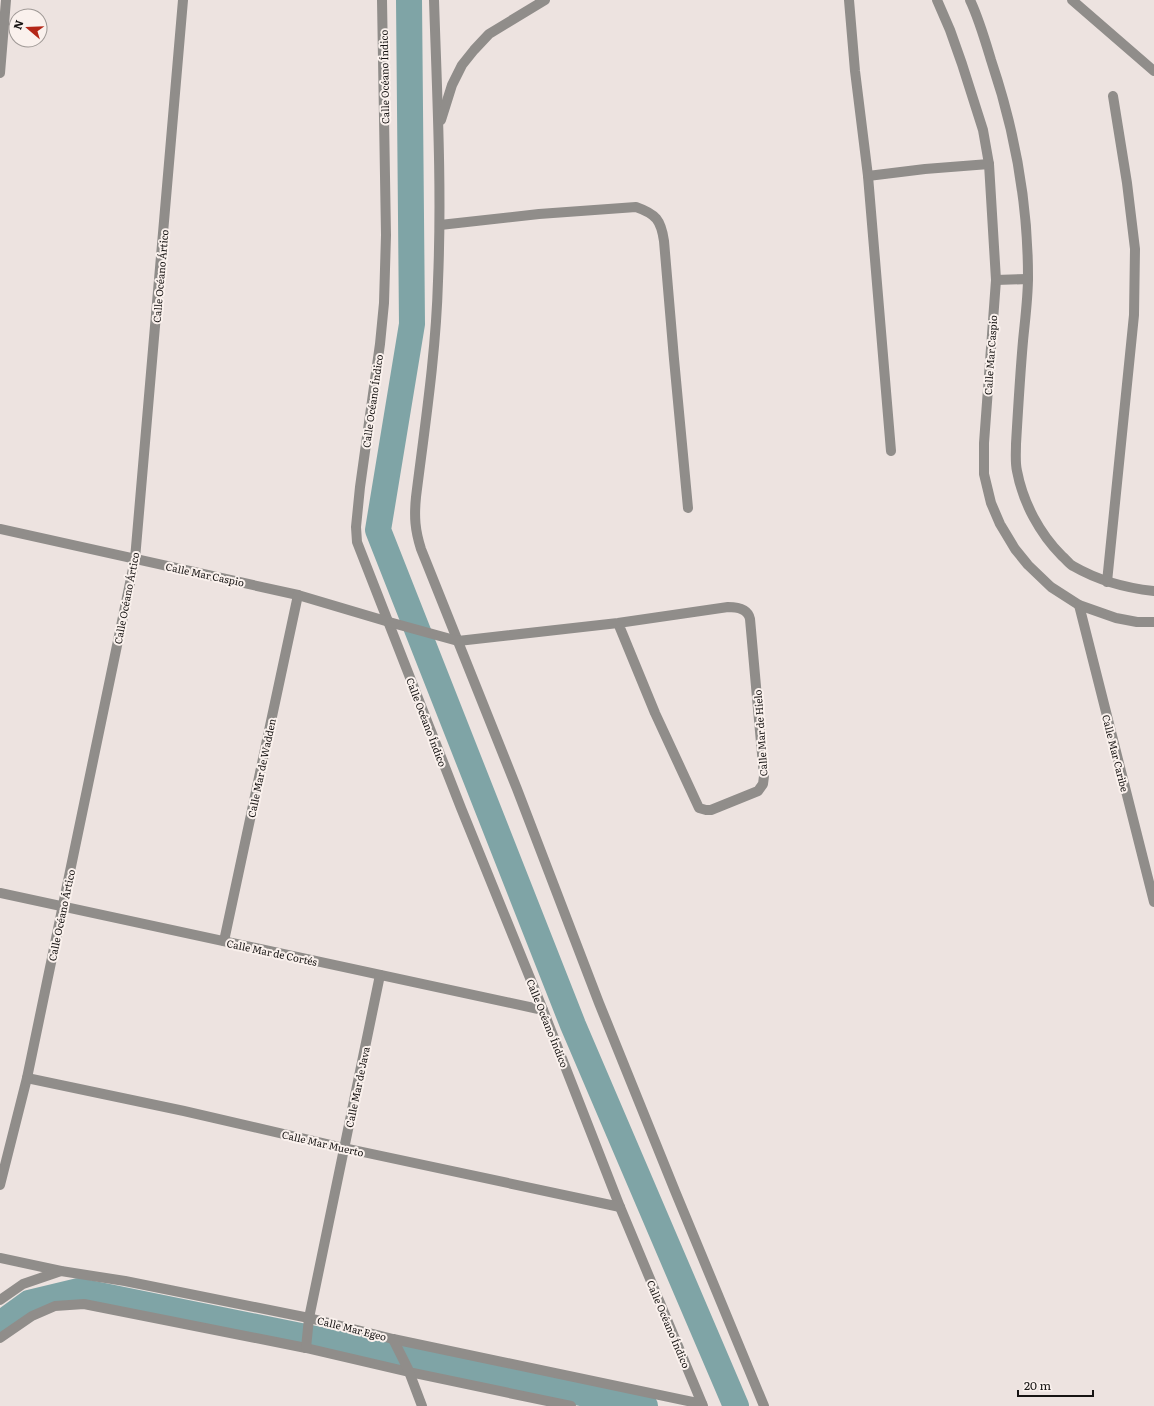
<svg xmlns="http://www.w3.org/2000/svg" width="1154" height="1406" font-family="Literata,serif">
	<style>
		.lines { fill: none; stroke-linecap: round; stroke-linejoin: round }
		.canal { stroke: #7fa4a6; stroke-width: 26 }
		.street { stroke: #908d8a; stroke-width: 10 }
		.labels { text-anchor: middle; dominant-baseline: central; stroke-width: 4; stroke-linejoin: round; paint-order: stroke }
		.street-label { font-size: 10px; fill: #171413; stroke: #faf1ed }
	</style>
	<rect width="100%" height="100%" fill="#ede3e0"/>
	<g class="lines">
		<g class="canal">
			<polyline points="409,0 412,324 378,530 573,1025 736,1406"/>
			<polyline points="0,1324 29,1303 79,1291 645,1406"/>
		</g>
		<g class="street">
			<polyline points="382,0 386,235 384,303 380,344 360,487 356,527 357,542 461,808 543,1010 620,1207 703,1406"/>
			<path d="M 434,0 C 437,93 442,187 438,281 C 436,353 425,425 416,497 C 414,517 415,530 421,549 L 517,789 L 599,1003 L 675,1191 L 764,1406"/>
			<polyline points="849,0 855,71 868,176 891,451"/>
			<polyline points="937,0 950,30 962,64 983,130 989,164 996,280 984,443 984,474 991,503 1000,524 1015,549 1028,565 1051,587 1079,605 1116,618 1137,622 1154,622"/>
			<path d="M 970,0 C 979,19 985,40 991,60 C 1015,131 1028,203 1028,277 C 1028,298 1025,320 1023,341 C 1020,375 1018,410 1016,444 C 1016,453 1015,463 1017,471 C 1023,503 1040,534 1062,556 C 1066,559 1069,564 1073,566 C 1099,581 1125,588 1154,591"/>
			<polyline points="1072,0 1154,71"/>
			<polyline points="0,73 6,0"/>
			<polyline points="441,120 452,85 462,65 474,50 489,34 545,0"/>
			<polyline points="868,176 925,169 989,164"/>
			<path d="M 440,225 L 539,214 L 636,207 C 656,214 661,220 664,241 L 674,359 L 688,508"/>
			<polyline points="996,280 1028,279"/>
			<path d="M 0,529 L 298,595 L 389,622 L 458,641 L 618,623 L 728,607 C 737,607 748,609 750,619 L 764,776 L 763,784 L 758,791 L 711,810 L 706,810 L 699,808 L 655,713 L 618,623"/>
			<polyline points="1107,582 1134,315 1135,249 1127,183 1113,96"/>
			<polyline points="1079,605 1154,902"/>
			<polyline points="0,893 543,1010"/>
			<polyline points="224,941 298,595"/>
			<polyline points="27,1078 184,1111 344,1148 620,1207"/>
			<polyline points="0,1185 27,1078 135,559 183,0"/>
			<polyline points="0,1258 61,1271 125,1281 309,1318 393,1339 702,1404"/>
			<polyline points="0,1300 23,1284 61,1271"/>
			<polyline points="0,1338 32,1316 55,1306 84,1304 306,1348 409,1372 571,1406"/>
			<polyline points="393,1339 408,1369 422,1406"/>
			<polyline points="306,1348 309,1318 380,975"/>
		</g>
	</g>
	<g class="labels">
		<g class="street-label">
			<text transform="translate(384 77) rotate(-91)">Calle Océano Índico</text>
			<text transform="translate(160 276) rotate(-85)">Calle Océano Ártico</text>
			<text transform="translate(990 355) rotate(-86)">Calle Mar Caspio</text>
			<text transform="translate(372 401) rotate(-82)">Calle Océano Índico</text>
			<text transform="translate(205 574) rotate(12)">Calle Mar Caspio</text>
			<text transform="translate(126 598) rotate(-79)">Calle Océano Ártico</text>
			<text transform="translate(427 722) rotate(69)">Calle Océano Índico</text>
			<text transform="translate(760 733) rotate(-94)">Calle Mar de Hielo</text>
			<text transform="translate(1116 753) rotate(76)">Calle Mar Caribe</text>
			<text transform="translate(261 768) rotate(-78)">Calle Mar de Wadden</text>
			<text transform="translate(61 915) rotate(-78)">Calle Océano Ártico</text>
			<text transform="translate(272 952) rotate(12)">Calle Mar de Cortés</text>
			<text transform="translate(548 1023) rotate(68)">Calle Océano Índico</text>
			<text transform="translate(357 1087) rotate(-78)">Calle Mar de Java</text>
			<text transform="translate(323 1143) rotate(13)">Calle Mar Muerto</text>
			<text transform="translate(669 1324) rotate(67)">Calle Océano Índico</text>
			<text transform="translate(352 1328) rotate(14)">Calle Mar Egeo</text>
		</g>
	</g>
	<g transform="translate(28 28) rotate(289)"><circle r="19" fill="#faf1ed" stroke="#9f9996"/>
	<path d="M0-3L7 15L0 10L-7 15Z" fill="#b42617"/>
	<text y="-6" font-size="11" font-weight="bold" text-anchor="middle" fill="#171413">N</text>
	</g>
	<path d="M1018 1390v6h75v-6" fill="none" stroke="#171413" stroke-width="2"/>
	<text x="1024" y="1390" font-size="12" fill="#171413" stroke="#faf1ed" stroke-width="3" paint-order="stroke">20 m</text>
</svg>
